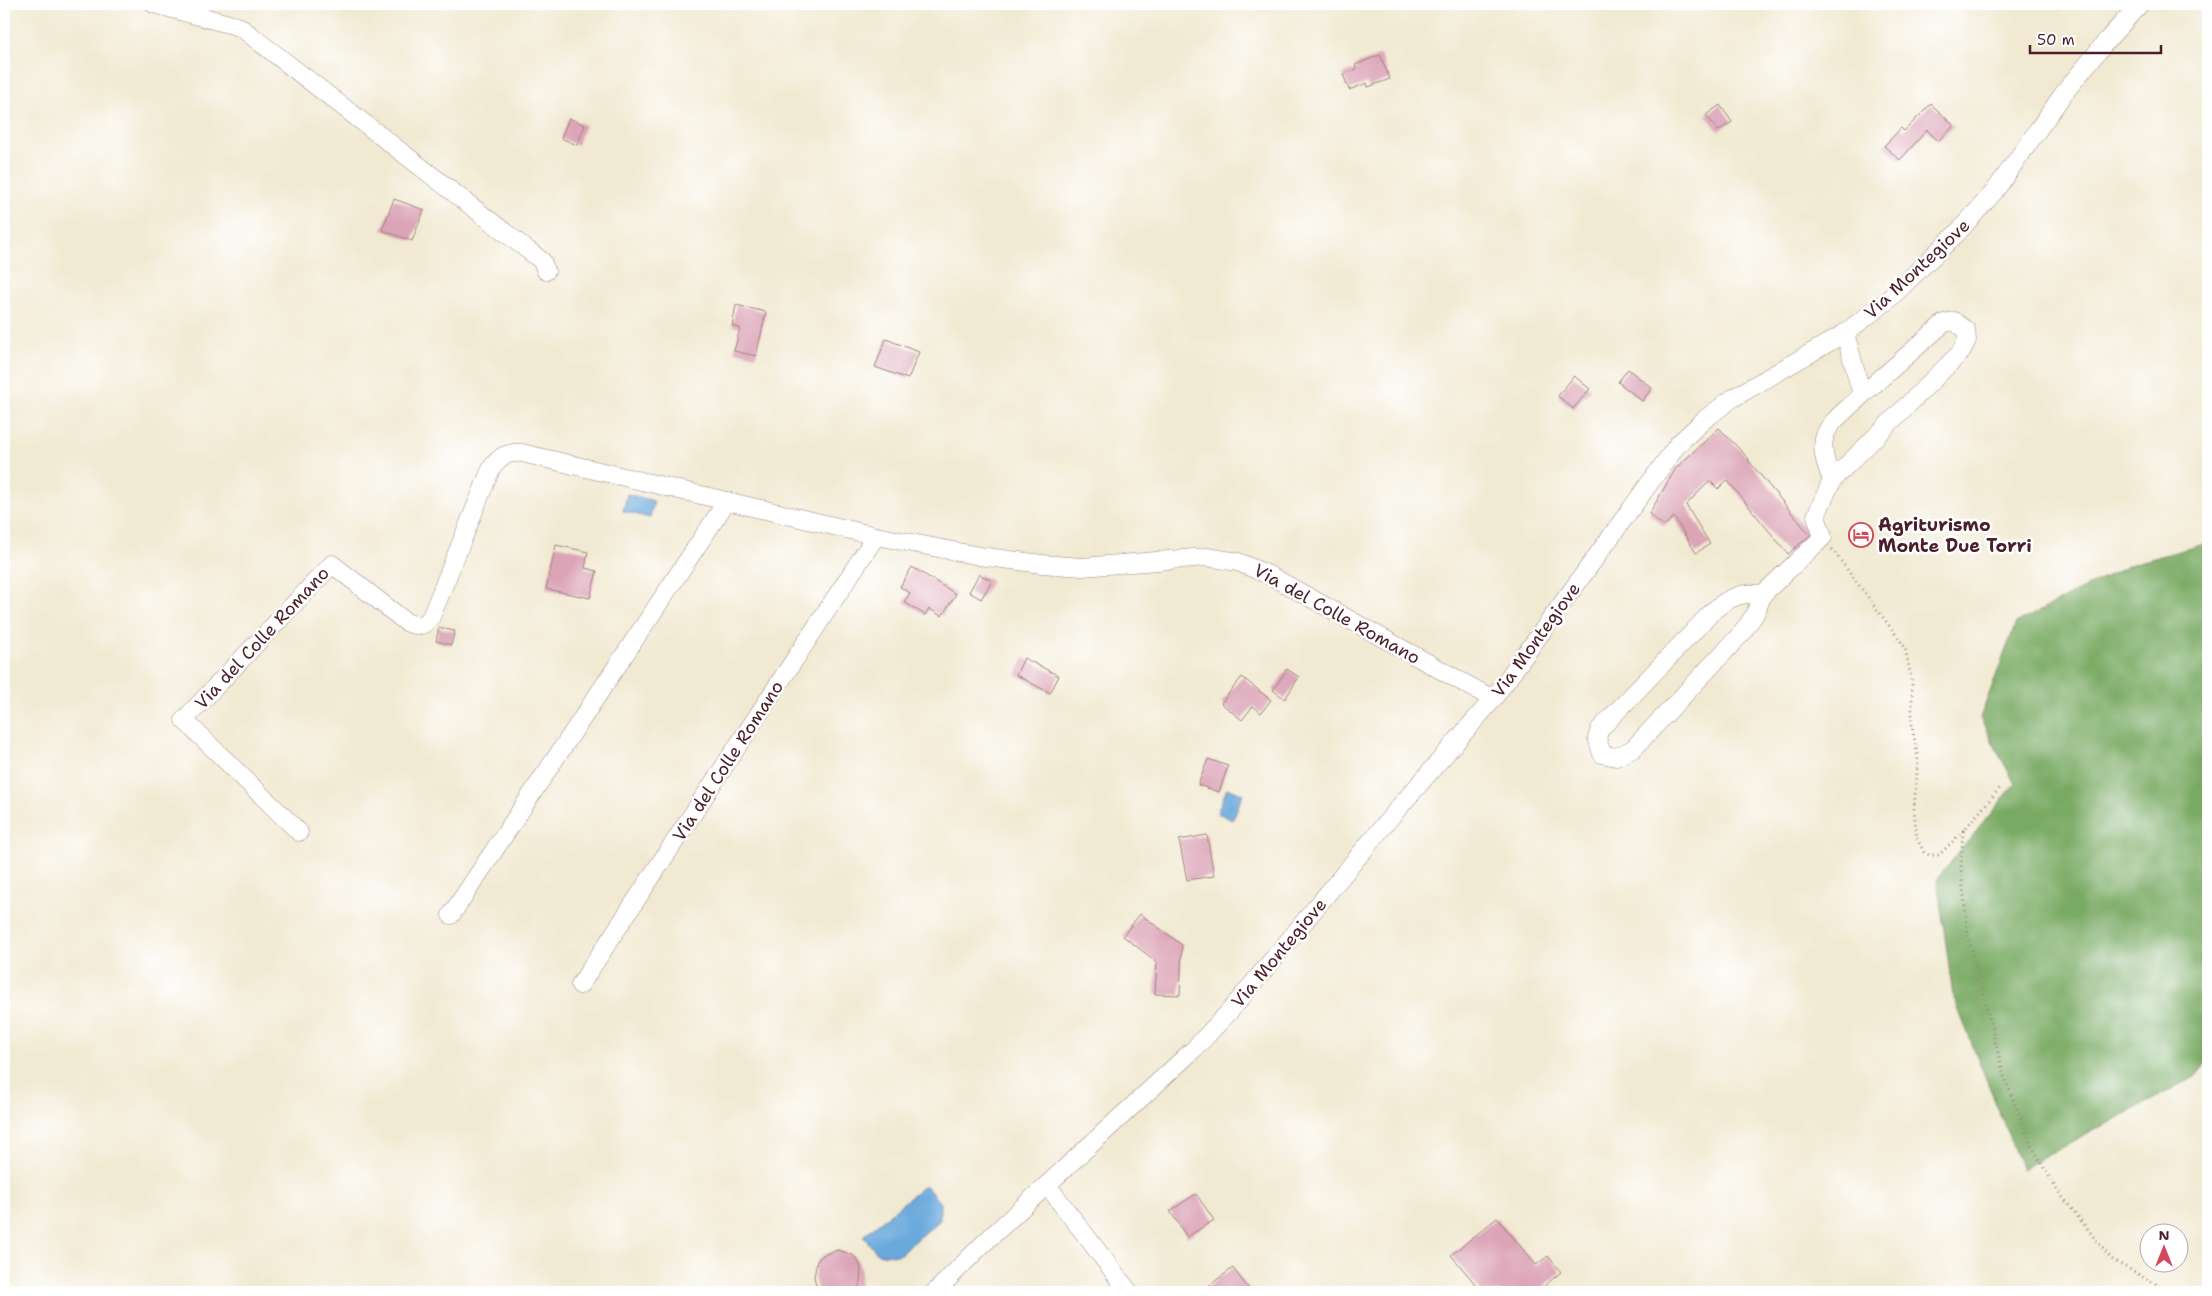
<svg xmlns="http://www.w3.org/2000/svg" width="2212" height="1296" font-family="'Shantell Sans',sans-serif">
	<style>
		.forest { fill: #79aa64; stroke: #626448 }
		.water { fill: #69a9dc; stroke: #5a6484 }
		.building { fill: #dca4b7 }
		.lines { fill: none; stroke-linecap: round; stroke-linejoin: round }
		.minor-casing { stroke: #9e847e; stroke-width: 19 }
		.path { stroke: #9e847e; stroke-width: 3; stroke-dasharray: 1 4; stroke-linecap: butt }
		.minor { stroke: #fff; stroke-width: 18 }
		.labels { text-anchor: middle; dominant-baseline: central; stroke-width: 5; stroke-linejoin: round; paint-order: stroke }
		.street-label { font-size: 18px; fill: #4a1f2b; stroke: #fff }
		.poi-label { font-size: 18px; font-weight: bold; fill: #4a1f2b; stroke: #fff; text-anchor: start }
	</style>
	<rect width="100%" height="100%" fill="#fff"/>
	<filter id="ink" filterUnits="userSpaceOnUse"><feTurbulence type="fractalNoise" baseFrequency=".02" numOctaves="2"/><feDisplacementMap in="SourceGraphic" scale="10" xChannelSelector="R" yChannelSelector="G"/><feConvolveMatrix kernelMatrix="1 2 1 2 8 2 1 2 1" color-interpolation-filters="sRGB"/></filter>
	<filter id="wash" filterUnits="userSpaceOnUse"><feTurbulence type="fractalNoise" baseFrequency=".0096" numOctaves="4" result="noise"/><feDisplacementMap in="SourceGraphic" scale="20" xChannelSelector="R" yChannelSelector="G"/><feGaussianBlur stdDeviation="1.12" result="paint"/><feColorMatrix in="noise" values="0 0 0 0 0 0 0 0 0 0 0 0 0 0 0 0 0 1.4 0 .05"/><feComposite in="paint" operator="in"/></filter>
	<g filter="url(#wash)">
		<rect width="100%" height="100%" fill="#f1e9d1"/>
		<polygon class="forest" points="2208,543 2208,1061 2195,1077 2022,1169 1953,996 1937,879 2015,784 1980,718 2016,623 2132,564"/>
		<g class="water">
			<polygon points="627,494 654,501 650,518 623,511"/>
			<polygon points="1227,788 1243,794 1233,819 1217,813"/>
			<polygon points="925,1185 940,1203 940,1220 899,1255 878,1254 863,1236"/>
		</g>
		<g id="blocks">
			<g class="building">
				<polygon points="1380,55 1390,79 1368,87 1367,83 1349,90 1343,74 1357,69 1355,65"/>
				<polygon points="1931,104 1954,126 1938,141 1927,130 1900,160 1884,146 1901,128 1904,131"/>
				<polygon points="1720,105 1732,122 1718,131 1706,115"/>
				<polygon points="569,118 585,125 577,145 561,138"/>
				<polygon points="394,199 424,210 412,241 382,230"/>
				<polygon points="736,305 766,312 756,356 734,351 740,328 732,326"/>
				<polygon points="886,339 919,352 908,379 875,367"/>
				<polygon points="1628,369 1652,388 1642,401 1618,382"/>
				<polygon points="1574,376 1590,389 1573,409 1558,396"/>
				<polygon points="1719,428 1749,459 1748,460 1810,535 1788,554 1727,480 1718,489 1710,481 1686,505 1710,544 1696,553 1674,517 1664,526 1649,514 1676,468"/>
				<polygon points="556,545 588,552 585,568 597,571 590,598 546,589"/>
				<polygon points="912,567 956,594 942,616 929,609 925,615 904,602 910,593 900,587"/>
				<polygon points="979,574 992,581 981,599 969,592"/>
				<polygon points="439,628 455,631 451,645 436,641"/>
				<polygon points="1024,658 1059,676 1050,693 1016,675"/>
				<polygon points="1287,669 1299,677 1285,699 1273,690"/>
				<polygon points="1242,677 1271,700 1261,713 1253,706 1242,720 1221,703"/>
				<polygon points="1208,759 1228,766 1219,792 1198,785"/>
				<polygon points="1207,835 1214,876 1187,880 1179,840"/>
				<polygon points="1140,914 1182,945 1180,995 1155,994 1157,962 1123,936"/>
				<polygon points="1196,1194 1214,1220 1187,1237 1170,1211"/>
				<polygon points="1497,1218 1536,1265 1548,1256 1561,1272 1537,1292 1482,1292 1451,1255"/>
				<polygon points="838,1250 853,1255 858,1261 861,1268 860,1284 855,1292 818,1292 814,1277 817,1261 823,1255"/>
				<polygon points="1233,1268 1251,1292 1200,1292"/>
			</g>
		</g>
	</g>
	<g filter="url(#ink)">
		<use href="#blocks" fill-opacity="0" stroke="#9e847e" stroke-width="1"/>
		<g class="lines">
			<defs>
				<g id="minor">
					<polyline points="154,4 240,27 542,261 546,271"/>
					<path d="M 1845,333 L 1862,395 C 1828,427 1812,432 1832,480 L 1961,352 L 1967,340 L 1966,330 L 1954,321 L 1944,323 L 1862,395"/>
					<path d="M 1763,594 C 1742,592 1729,597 1713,611 L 1600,729 L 1597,738 L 1602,754 L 1616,757 L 1633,749 L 1742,633 L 1755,614 L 1763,594 L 1823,537 L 1816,516 L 1832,480"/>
					<path d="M 299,832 L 184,720 L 332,564 L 406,622 C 417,627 424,627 431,617 L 491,469 C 499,456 507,452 522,453 L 876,536 L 979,556 L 1042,564 L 1082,567 L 1207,557 L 1238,562 L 1269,575 L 1493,699"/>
					<polyline points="451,915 727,501"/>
					<polyline points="580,985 876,536"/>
					<polyline points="1047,1185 1129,1292"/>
					<polyline points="935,1292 983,1244 1193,1050 1230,1011 1396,811 1493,699 1678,444 1705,419 1733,398 1845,333 1887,301 1959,231 1994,192 2064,93 2108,39 2140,4"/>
				</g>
			</defs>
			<use href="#minor" class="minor-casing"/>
			<g class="path">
				<polyline points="1832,549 1905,647 1912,683 1912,726 1918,758 1914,810 1917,839 1924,852 1929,855 1939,855 1963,831 1961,869 1968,935 2004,1076 2031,1145 2057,1190 2111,1259 2170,1292"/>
				<polyline points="1963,831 2000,788"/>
			</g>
			<use href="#minor" class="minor"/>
		</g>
	</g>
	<defs>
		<symbol id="hotel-ring" viewBox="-11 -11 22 22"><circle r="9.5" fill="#fff" stroke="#d1495b" stroke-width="1.5"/><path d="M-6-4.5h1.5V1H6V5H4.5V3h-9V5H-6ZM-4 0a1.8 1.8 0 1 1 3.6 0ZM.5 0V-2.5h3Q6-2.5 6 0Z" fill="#d1495b"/></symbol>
	</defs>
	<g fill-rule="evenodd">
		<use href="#hotel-ring" x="1847" y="521" width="28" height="28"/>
	</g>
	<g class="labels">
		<g class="street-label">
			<text transform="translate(1917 269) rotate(-43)">Via Montegiove</text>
			<text transform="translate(1337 614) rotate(29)">Via del Colle Romano</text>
			<text transform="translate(262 638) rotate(-47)">Via del Colle Romano</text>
			<text transform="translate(1536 640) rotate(-54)">Via Montegiove</text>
			<text transform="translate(728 761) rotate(-57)">Via del Colle Romano</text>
			<text transform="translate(1279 953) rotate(-50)">Via Montegiove</text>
		</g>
		<g class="poi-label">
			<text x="1878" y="525">Agriturismo<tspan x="1878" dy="21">Monte Due Torri</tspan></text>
		</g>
	</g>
	<rect width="2212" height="1296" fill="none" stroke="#fff" stroke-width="20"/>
	<g transform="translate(2164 1248)"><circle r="24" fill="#ffffff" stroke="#b7a5aa"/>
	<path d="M0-4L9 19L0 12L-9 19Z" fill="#d1495b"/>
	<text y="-8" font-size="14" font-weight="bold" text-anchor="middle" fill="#4a1f2b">N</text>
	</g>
	<path d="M2030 45v8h131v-8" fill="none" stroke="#4a1f2b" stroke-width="2.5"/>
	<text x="2037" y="45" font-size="15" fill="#4a1f2b" stroke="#ffffff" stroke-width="4" paint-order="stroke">50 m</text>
</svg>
